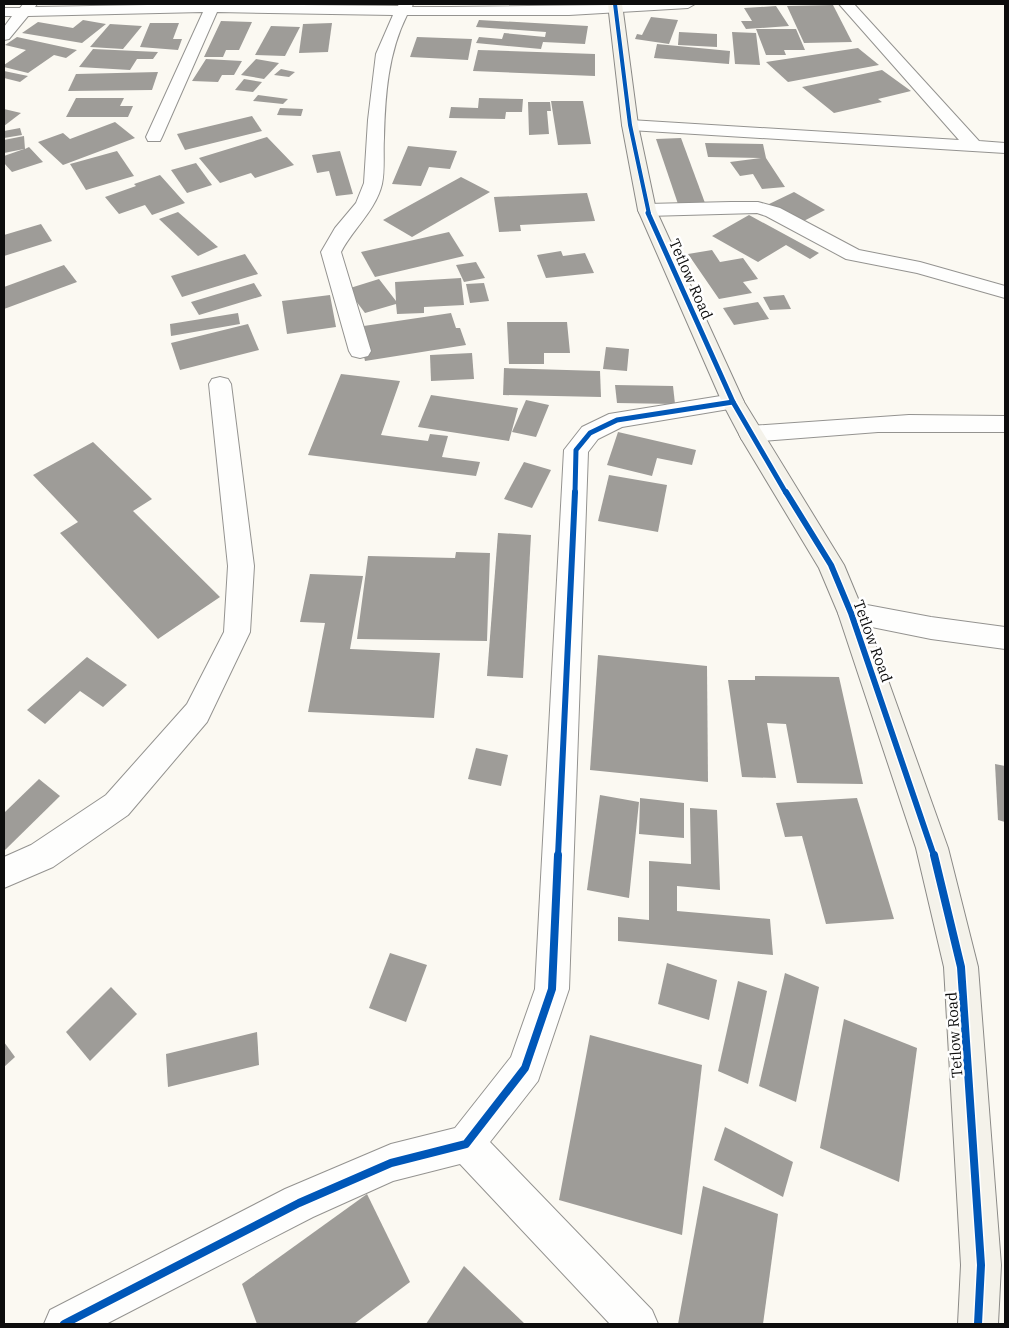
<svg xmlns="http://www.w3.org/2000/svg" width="1009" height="1328" font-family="'IBM Plex Serif',serif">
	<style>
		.building { fill: #9e9c98 }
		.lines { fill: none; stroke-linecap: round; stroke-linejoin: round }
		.street-casing { stroke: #949390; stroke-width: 2 }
		.secondary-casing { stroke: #8b8a87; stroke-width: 2 }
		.street { fill: #fefefd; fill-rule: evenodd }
		.secondary { fill: #f4f2ea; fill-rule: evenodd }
		.cycleway-far3-casing { stroke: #fff; stroke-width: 5.5 }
		.cycleway-far2-casing { stroke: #fff; stroke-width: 8 }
		.cycleway-far1-casing { stroke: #fff; stroke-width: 9 }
		.cycleway-casing { stroke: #fff; stroke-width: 11 }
		.cycleway-far3 { stroke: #0057b8; stroke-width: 4 }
		.cycleway-far2 { stroke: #0057b8; stroke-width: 5 }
		.cycleway-far1 { stroke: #0057b8; stroke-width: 6 }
		.cycleway { stroke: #0057b8; stroke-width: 8 }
		.labels { text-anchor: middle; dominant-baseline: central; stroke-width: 5; stroke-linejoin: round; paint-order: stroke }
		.street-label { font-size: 15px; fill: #0d0d0d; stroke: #fff }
	</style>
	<rect width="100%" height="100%" fill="#fbf9f2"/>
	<g class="building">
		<polygon points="833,5 852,42 804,43 787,6"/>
		<polygon points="776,6 789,26 746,29 741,21 752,21 744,8"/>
		<polygon points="651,17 678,20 669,44 635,39 637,34 642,35"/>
		<polygon points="83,20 106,24 82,43 22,33 38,22 73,28"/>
		<polygon points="479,20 588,26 585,44 543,42 541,49 476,43 479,37 502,39 504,33 545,37 546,32 476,27"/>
		<polygon points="221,21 252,22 239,50 226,50 223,57 204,57"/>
		<polygon points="150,23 179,23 173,39 182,39 178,50 140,47"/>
		<polygon points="332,23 328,52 299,53 303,24"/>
		<polygon points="110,24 142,26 123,49 90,47"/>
		<polygon points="271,26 300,27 285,56 255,55"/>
		<polygon points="756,29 796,29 805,50 784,50 786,55 766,55"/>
		<polygon points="679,32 717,34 717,47 678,45"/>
		<polygon points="732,32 756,33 760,65 735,64"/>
		<polygon points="17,37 77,50 66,58 54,55 28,73 4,67 4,65 26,50 5,45"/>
		<polygon points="417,37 472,39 468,60 410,57"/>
		<polygon points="657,44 730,51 729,64 654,58"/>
		<polygon points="858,48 879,65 788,82 766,62"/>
		<polygon points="93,49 158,52 153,59 137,59 130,70 79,67"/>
		<polygon points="478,50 595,54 595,76 473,71"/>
		<polygon points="206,59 242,61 234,75 222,75 218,82 192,81"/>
		<polygon points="256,59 279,63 264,79 241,75"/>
		<polygon points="281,69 295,72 289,77 274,75"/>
		<polygon points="882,70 911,91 878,99 882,102 834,113 802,87"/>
		<polygon points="4,71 28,76 20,82 4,78"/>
		<polygon points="158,72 152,90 68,91 76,74"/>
		<polygon points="244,79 262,82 253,92 235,90"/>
		<polygon points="258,95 288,99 283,104 253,101"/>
		<polygon points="76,98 124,98 120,106 133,106 128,117 66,117"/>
		<polygon points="479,98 523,99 522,112 506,112 505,119 449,118 451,107 478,108"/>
		<polygon points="551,101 583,101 591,144 558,145"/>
		<polygon points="528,102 550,102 551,111 547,111 549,134 529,135"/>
		<polygon points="280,108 303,109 301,116 277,115"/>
		<polygon points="4,109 21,113 4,126"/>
		<polygon points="252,116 262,131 185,150 177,134"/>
		<polygon points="115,122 135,138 63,165 38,142 63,133 70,139"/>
		<polygon points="20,128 22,135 4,138 4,131"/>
		<polygon points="24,136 25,149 29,147 43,162 12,172 4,163 4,156 24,149 4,153 4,140"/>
		<polygon points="267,137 294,165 255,178 251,173 220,183 199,158"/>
		<polygon points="681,138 705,203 678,204 656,139"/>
		<polygon points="705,143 763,144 766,158 785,187 762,189 753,174 740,176 730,162 761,158 708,157"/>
		<polygon points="408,146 457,151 450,169 429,167 421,186 392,184"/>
		<polygon points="117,151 134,176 86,190 70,164"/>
		<polygon points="340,151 353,194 336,196 329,171 317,173 312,155"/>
		<polygon points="196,163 212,185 187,193 171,170"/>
		<polygon points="160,175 185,203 152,215 145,205 119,214 105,197 136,186 134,184"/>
		<polygon points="461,177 490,192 412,237 383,220"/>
		<polygon points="794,192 825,210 798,224 767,205"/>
		<polygon points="587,193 595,221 520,225 521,231 499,232 494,197"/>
		<polygon points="178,212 218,247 198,256 159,219"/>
		<polygon points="749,215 819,253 810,259 786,245 758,262 712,236"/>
		<polygon points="41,224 52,241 4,256 4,235"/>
		<polygon points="449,232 464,256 375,277 361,252"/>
		<polygon points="712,250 720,262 743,258 758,279 743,282 752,293 719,299 688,254"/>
		<polygon points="561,251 563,256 585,253 594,273 546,278 537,255"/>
		<polygon points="245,254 258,274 182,297 171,276"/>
		<polygon points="476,262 485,278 464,282 456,265"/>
		<polygon points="64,265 77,282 4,309 4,287"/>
		<polygon points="461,278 464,305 424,307 424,313 397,314 396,304 365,313 347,289 379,279 396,301 395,282"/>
		<polygon points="254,283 262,296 199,315 191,302"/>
		<polygon points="484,283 489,301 470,303 466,284"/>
		<polygon points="330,295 336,327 287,334 282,301"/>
		<polygon points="784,295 791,309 770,310 763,297"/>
		<polygon points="758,302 769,319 734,325 723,308"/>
		<polygon points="238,313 240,324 171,336 170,324"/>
		<polygon points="451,313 456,328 460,328 466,345 365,361 357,327"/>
		<polygon points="507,322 567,322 570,353 544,353 544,364 509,364"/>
		<polygon points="248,324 259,350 180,370 171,343"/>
		<polygon points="606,347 629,349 627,371 603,369"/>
		<polygon points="472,353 474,379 431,381 430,355"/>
		<polygon points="504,368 600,371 601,397 503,395"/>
		<polygon points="341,374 400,381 381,435 428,441 430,434 448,436 442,457 480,462 476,476 308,455"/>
		<polygon points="615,385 673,386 675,404 617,403"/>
		<polygon points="431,395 518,408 509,441 418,427"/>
		<polygon points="526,400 549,405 536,437 512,432"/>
		<polygon points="618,432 696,450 692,465 657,458 652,476 607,465"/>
		<polygon points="93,442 152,499 133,511 220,597 158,639 60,533 78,522 33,475"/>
		<polygon points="524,462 551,470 532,508 504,499"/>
		<polygon points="609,475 667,485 658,532 598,521"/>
		<polygon points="498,533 531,535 523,678 487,676"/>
		<polygon points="456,552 490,553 487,641 357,639 368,556 455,558"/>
		<polygon points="310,574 363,576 350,649 440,653 434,718 308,712 325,623 300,622"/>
		<polygon points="598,655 707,666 708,782 590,770"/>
		<polygon points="87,657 127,685 103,707 80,691 45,724 27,710"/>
		<polygon points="755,676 839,677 863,784 797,783 786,724 767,723 776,778 742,777 728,680 755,680"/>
		<polygon points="476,748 508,755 501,786 468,779"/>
		<polygon points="995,764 1005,766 1005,822 998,820"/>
		<polygon points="39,779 60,796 4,851 4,813"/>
		<polygon points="600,795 639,802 629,898 587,890"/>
		<polygon points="640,798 684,803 684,838 639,834"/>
		<polygon points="857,798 894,919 826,924 802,836 785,837 776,803"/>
		<polygon points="690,808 717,810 720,890 677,886 677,911 770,919 773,955 618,941 618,917 649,920 649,861 691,864"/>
		<polygon points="390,953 427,965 406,1022 369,1008"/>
		<polygon points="667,963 717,980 709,1020 658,1004"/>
		<polygon points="785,973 819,987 796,1102 759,1086"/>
		<polygon points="738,981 767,991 748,1084 718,1071"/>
		<polygon points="111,987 137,1014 90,1061 66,1032"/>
		<polygon points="844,1019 917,1048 899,1182 820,1148"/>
		<polygon points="257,1032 259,1065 168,1087 166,1054"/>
		<polygon points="590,1035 702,1065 682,1235 559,1200"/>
		<polygon points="4,1042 15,1057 4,1067"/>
		<polygon points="725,1127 793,1162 783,1197 714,1160"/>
		<polygon points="703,1186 778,1214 763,1324 678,1324"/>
		<polygon points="367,1194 410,1282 354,1324 257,1324 242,1284"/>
		<polygon points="464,1266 525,1324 426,1324"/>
	</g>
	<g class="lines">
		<defs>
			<g id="street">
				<path d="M 23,4 L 37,4 L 35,7 L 204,4 L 398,6 L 399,4 L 413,4 L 412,7 L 450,7 L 695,4 L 688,8 L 569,15 L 407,15 C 388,53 385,96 384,138 C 383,152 385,170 382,184 C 376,210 353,229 341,252 L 371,351 L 368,356 L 360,358 L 352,356 L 349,351 L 321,252 L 335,228 L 356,203 L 364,183 L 368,120 L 376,54 L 393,15 L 217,12 L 162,137 L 160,141 L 148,141 L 146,137 L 203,12 L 28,16 L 9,39 L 4,40 L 4,27 L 12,16 L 4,16 L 4,8 L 20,8 Z"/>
				<polygon points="839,4 854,4 979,141 1005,143 1005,153 630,130 624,129 622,125 624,121 630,120 959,140"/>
				<polygon points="731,202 758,202 780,208 859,250 920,262 1005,286 1005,298 917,273 846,259 766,216 757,213 647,216 640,214 638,210 640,206 647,204"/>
				<polygon points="220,377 228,379 231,384 254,566 250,632 207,722 128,815 53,867 4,888 4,857 31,845 106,795 187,704 224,632 228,566 209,384 212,379"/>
				<polygon points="733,394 741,397 744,402 741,407 622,427 598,439 588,452 569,989 538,1081 490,1142 652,1310 658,1324 610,1324 460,1164 393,1181 313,1217 106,1324 44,1324 50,1310 285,1189 391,1144 455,1128 511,1057 535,989 564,450 582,427 609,414"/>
				<polygon points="909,415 1005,416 1005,432 878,432 750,442 742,440 739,434 742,428 750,426"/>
				<polygon points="851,602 931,617 1005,627 1005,649 931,639 842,621 838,613 842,605"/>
			</g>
			<polygon id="secondary" points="608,4 622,4 638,125 656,210 744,402 844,565 864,613 948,848 978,967 1001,1265 998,1324 958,1324 961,1265 944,967 916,848 838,613 819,568 742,440 722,402 638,210 622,125"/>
		</defs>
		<use href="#street" class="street-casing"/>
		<use href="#secondary" class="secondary-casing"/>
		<use href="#street" class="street"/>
		<use href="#secondary" class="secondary"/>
		<defs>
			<polyline id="cycleway-far3" points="615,4 630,125 649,214"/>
			<g id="cycleway-far2">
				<polyline points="648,213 733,402 786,493"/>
				<polyline points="575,493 576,450 590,433 617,420 733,402"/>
			</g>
			<g id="cycleway-far1">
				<polyline points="786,492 831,565 851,613 934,856"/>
				<polyline points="558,856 575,492"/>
			</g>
			<g id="cycleway">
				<polyline points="934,855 961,967 981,1265 978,1324"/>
				<polyline points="64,1324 299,1203 391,1163 466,1144 525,1068 552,989 558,855"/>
			</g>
		</defs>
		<use href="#cycleway-far3" class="cycleway-far3-casing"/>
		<use href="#cycleway-far2" class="cycleway-far2-casing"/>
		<use href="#cycleway-far1" class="cycleway-far1-casing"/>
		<use href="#cycleway" class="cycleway-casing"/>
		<use href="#cycleway-far3" class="cycleway-far3"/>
		<use href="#cycleway-far2" class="cycleway-far2"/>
		<use href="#cycleway-far1" class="cycleway-far1"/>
		<use href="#cycleway" class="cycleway"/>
	</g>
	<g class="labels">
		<g class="street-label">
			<text transform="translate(691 279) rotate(66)">Tetlow Road</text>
			<text transform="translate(873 641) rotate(70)">Tetlow Road</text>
			<text transform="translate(954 1035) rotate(-94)">Tetlow Road</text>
		</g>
	</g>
	<rect width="1009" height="1328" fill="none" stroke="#0d0d0d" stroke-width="10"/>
</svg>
